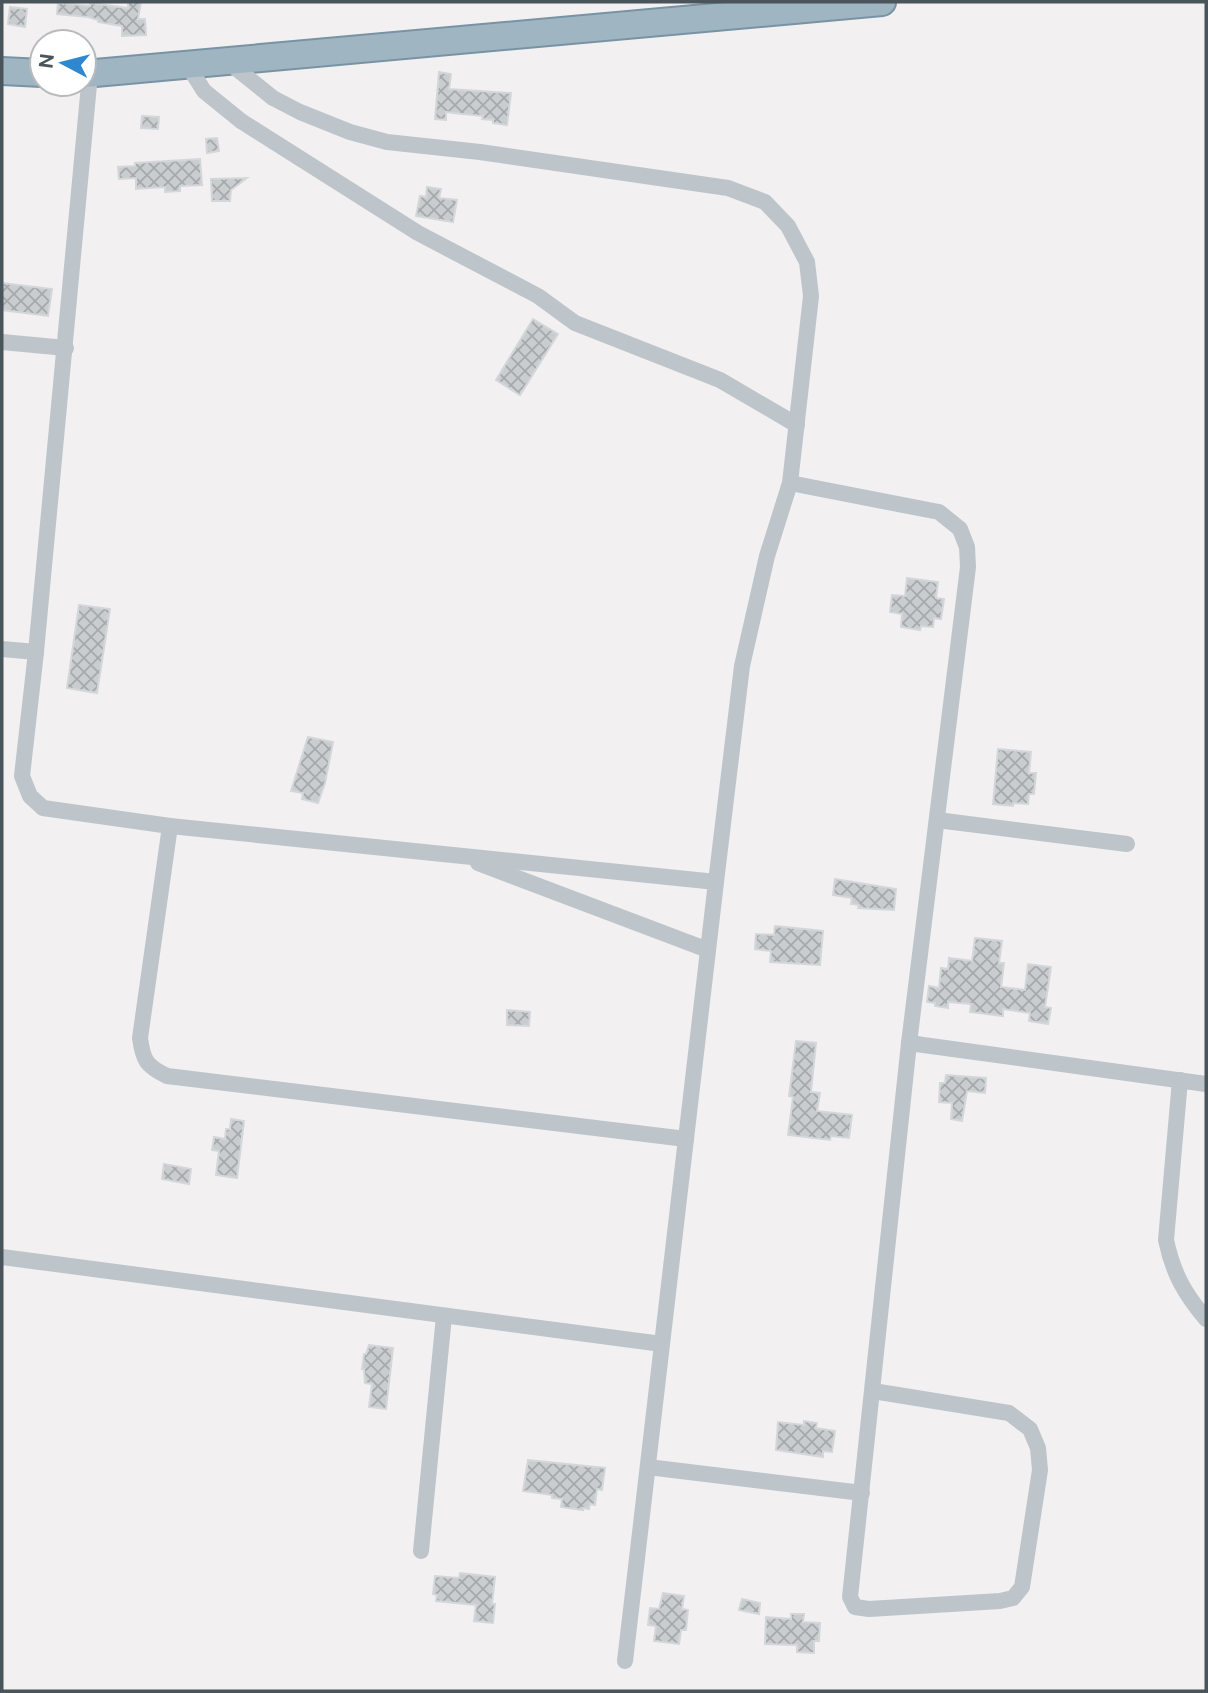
<svg xmlns="http://www.w3.org/2000/svg" width="1208" height="1693" font-family="'Public Sans',sans-serif">
	<style>
		.building { fill: url(#building-cross-hatch); stroke: #d4d7da; stroke-width: 2 }
		.lines { fill: none; stroke-linecap: round; stroke-linejoin: round }
		.trunk-casing { stroke: #7893a4; stroke-width: 30 }
		.minor { stroke: #bdc5cb; stroke-width: 16 }
		.trunk { stroke: #a0b5c2; stroke-width: 26 }
	</style>
	<defs>
		<pattern id="building-cross-hatch" width="8" height="8" patternUnits="userSpaceOnUse" patternTransform="scale(1.75)"><rect width="8" height="8" fill="#cacdd0"/><path d="M0 0l8 8M0 8l8-8" fill="none" stroke="#a6a9ac"/></pattern>
	</defs>
	<rect width="100%" height="100%" fill="#f2f0f0"/>
	<g class="building">
		<polygon points="128,2 141,2 138,19 145,19 146,35 122,36 122,26 98,22 98,20 88,17 57,14 58,3 90,6 90,3 128,8"/>
		<polygon points="10,7 27,9 25,27 8,24"/>
		<polygon points="439,72 451,74 449,89 511,93 507,125 493,123 493,120 482,119 483,116 453,113 446,112 446,120 435,119"/>
		<polygon points="142,116 159,117 158,129 141,128"/>
		<polygon points="217,138 219,151 207,153 206,139"/>
		<polygon points="200,159 202,185 180,186 180,191 165,192 165,187 136,189 136,178 119,179 118,167 135,166 135,163"/>
		<polygon points="247,178 231,190 230,201 212,201 211,179"/>
		<polygon points="427,187 441,189 439,198 457,200 453,222 416,216 420,196 426,197"/>
		<polygon points="2,283 52,289 48,316 2,310"/>
		<polygon points="533,319 558,334 520,395 496,380"/>
		<polygon points="907,578 938,582 936,598 944,599 941,619 934,618 933,627 921,626 920,630 901,627 902,614 890,612 892,595 905,596"/>
		<polygon points="79,605 110,609 97,693 67,688"/>
		<polygon points="308,737 333,742 325,783 318,803 302,799 303,793 291,791"/>
		<polygon points="998,749 1031,752 1029,773 1036,773 1034,794 1029,794 1028,804 1013,803 1013,806 993,804"/>
		<polygon points="835,879 896,889 894,910 858,908 859,905 851,904 852,898 833,895"/>
		<polygon points="775,926 823,931 820,965 770,962 771,951 755,949 756,934 774,935"/>
		<polygon points="975,938 1002,941 999,963 1004,963 1001,987 1025,990 1028,964 1051,967 1045,1007 1051,1008 1048,1024 1029,1021 1030,1013 1003,1009 1003,1016 970,1012 971,1004 948,1002 948,1008 935,1006 935,1003 927,1002 929,986 939,988 941,968 948,969 949,958 972,961"/>
		<polygon points="507,1010 530,1012 529,1026 507,1025"/>
		<polygon points="796,1041 816,1043 811,1092 820,1093 817,1111 852,1115 849,1138 831,1136 830,1140 788,1135 793,1097 789,1096"/>
		<polygon points="946,1075 986,1078 985,1093 967,1091 962,1121 951,1119 952,1103 939,1102 940,1083 945,1083"/>
		<polygon points="231,1119 244,1121 237,1178 216,1175 219,1151 212,1150 214,1137 225,1139 226,1129 230,1129"/>
		<polygon points="164,1164 191,1169 189,1184 162,1179"/>
		<polygon points="369,1345 393,1348 386,1409 369,1407 372,1384 365,1383 364,1369 362,1369 364,1354 366,1354"/>
		<polygon points="804,1421 817,1423 816,1428 835,1431 832,1452 823,1451 823,1457 776,1450 778,1422 804,1425"/>
		<polygon points="528,1460 605,1468 602,1490 597,1489 595,1505 590,1504 589,1509 583,1508 583,1510 561,1507 562,1499 552,1498 552,1495 523,1491"/>
		<polygon points="460,1573 495,1577 492,1604 495,1604 493,1623 474,1621 476,1605 436,1601 437,1595 433,1594 435,1576 459,1578"/>
		<polygon points="663,1593 684,1596 682,1609 688,1610 686,1630 681,1630 679,1644 654,1641 656,1626 648,1625 650,1608 659,1609"/>
		<polygon points="742,1599 760,1603 759,1614 739,1610"/>
		<polygon points="791,1614 804,1614 803,1622 820,1623 819,1641 814,1641 814,1653 797,1652 797,1645 765,1644 766,1617 791,1619"/>
	</g>
	<g class="lines">
		<defs>
			<g id="trunk">
				<polyline points="2,71 42,73"/>
				<polyline points="84,74 882,2"/>
			</g>
		</defs>
		<use href="#trunk" class="trunk-casing"/>
		<g class="minor">
			<polyline points="227,61 273,98 300,112 350,132 387,142 480,152 728,188 765,202 788,226 807,262 811,296 790,483 767,556 742,666 716,882"/>
			<polyline points="187,64 204,91 241,121 418,233 538,296 575,323 720,380 797,425"/>
			<polyline points="2,342 66,348"/>
			<polyline points="790,483 939,512 960,529 967,547 968,567 909,1043 850,1597 855,1607 869,1609 1000,1601 1013,1598 1022,1587 1040,1470 1038,1448 1030,1429 1009,1413 873,1391"/>
			<polyline points="2,649 36,652 90,74"/>
			<polyline points="36,652 22,776 30,796 43,808 170,826 716,882 625,1661"/>
			<polyline points="937,820 1127,844"/>
			<path d="M 170,826 L 140,1038 C 143,1060 146,1066 167,1076 L 686,1139"/>
			<polyline points="478,863 708,950"/>
			<polyline points="909,1043 1206,1084"/>
			<path d="M 1180,1080 L 1166,1240 C 1173,1273 1184,1293 1206,1319"/>
			<polyline points="2,1257 662,1344"/>
			<polyline points="648,1467 862,1493"/>
			<polyline points="421,1551 444,1316"/>
		</g>
		<use href="#trunk" class="trunk"/>
	</g>
	<rect width="1208" height="1693" fill="none" stroke="#4a555b" stroke-width="7"/>
	<g transform="translate(63 63) rotate(277)"><circle r="33" fill="#ffffff" stroke="#b7bbbd" stroke-width="2"/>
	<path d="M0-5L12 26L0 18L-12 26Z" fill="#2f88cd"/>
	<text y="-10" font-size="19" font-weight="bold" text-anchor="middle" fill="#4a555b">N</text>
	</g>
</svg>
